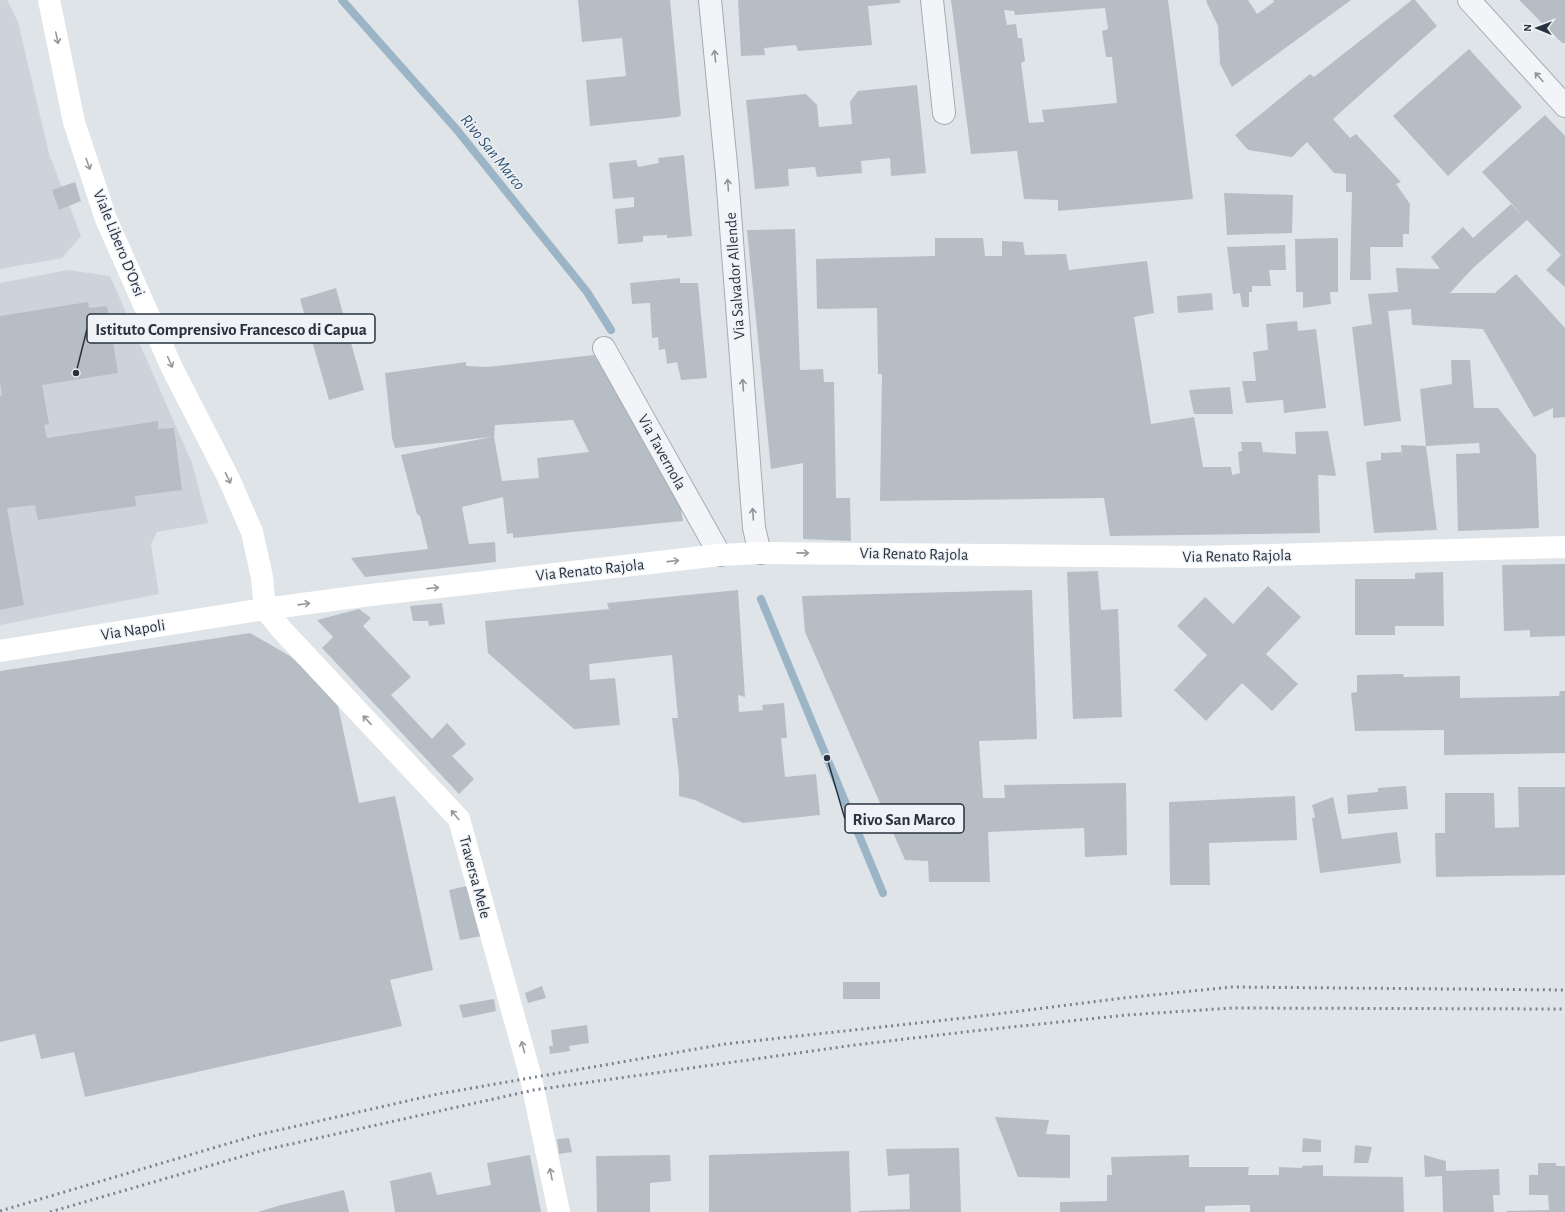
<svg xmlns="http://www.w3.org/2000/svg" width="1565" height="1212" font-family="'Alegreya Sans',sans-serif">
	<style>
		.built { fill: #cdd3da }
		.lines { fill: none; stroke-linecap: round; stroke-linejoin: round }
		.stream { stroke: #9bb5c7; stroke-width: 8 }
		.building { fill: #b7bdc5; fill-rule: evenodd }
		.street-casing { stroke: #a5abb2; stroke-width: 24 }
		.street { stroke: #f2f4f7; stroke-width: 22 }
		.secondary { stroke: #fff; stroke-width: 22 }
		.rail { stroke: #798491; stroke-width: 3; stroke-dasharray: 2 4; stroke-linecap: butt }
		.oneway { stroke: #94999f }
		.oneway2 { stroke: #8e949b }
		.labels { text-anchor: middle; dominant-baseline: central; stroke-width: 3; stroke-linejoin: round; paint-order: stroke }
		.street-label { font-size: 16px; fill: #29333f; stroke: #eff2f6 }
		.water-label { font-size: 17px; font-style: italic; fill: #345572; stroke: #eff2f6 }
		.leader { fill: none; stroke: #29333f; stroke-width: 1.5 }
		.callout-dot { fill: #29333f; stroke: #eff2f6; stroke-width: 1.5 }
		.callout { fill: #eff2f6; stroke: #29333f; stroke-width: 1.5 }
		.callout-label { font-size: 17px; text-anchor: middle; font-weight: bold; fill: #29333f }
	</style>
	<rect width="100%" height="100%" fill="#dfe4e8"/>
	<g class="built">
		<polygon points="0,0 7,0 18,22 49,154 81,236 62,258 0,269"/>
		<polygon points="68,270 110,276 192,463 208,523 157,532 151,545 159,594 0,625 0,283"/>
	</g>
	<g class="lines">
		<g class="stream">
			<polyline points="342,0 457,130 587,292 611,330"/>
			<polyline points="761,599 883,893"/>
		</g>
	</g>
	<g class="building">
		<polygon points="578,0 670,0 681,115 678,117 590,126 586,80 626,76 622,38 582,42"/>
		<polygon points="738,0 900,0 900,3 868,6 872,45 798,51 796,45 764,48 765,55 741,56"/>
		<path d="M 951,0 L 1168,0 L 1193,199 L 1058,211 L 1058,200 L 1024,199 L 1017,151 L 971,154 ZM 1105,8 L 1108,29 L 1102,31 L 1106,57 L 1112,57 L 1117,103 L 1042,110 L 1044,122 L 1029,123 L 1021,63 L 1025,61 L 1022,38 L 1018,38 L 1016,24 L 1007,25 L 1004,10 L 1014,11 L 1015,15 Z"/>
		<polygon points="1207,0 1248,0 1257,14 1274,2 1273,0 1351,0 1232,87 1220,64 1218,26 1206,1"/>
		<polygon points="1412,0 1415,0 1437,26 1333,119 1350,138 1356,134 1401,182 1396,184 1410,204 1409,234 1403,234 1403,247 1370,247 1371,280 1350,280 1352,192 1346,192 1346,174 1334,173 1307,142 1292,157 1248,150 1235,135 1310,74 1314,77"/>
		<polygon points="1519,0 1565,0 1565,43 1562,43"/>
		<polygon points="1469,49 1522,107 1448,176 1393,116"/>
		<polygon points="917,85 926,173 891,176 890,158 861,161 862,173 817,177 815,167 788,169 789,186 755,189 746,100 806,94 817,105 819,127 852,124 850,102 858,91"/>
		<polygon points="1545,115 1565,136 1565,287 1546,270 1561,255 1527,220 1472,269 1450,293 1495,293 1516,274 1565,328 1565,417 1553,418 1553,408 1534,417 1483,329 1412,325 1411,309 1388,311 1401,421 1364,426 1352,327 1372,324 1368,294 1398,292 1396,268 1440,269 1431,257 1463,227 1473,238 1511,204 1524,217 1482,172"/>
		<polygon points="684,155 692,236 667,238 667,235 643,236 643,242 618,244 615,209 634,207 634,197 613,199 609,163 636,160 638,167 659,163 658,158"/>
		<polygon points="75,182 81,201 59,210 52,190"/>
		<polygon points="1224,193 1293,195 1292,233 1227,235"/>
		<polygon points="795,229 800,370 823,369 824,382 834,382 836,498 850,498 851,541 803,539 803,463 771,469 747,230"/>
		<polygon points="935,238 983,238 985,256 1002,256 1002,241 1023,242 1025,255 1066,254 1069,270 1147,261 1154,313 1134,317 1151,424 1194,417 1203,467 1231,467 1232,475 1240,473 1238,452 1242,451 1241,442 1261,442 1263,452 1296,454 1295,432 1328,431 1336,476 1318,475 1320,533 1110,536 1104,498 880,501 882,374 878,374 877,308 817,309 816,259 935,256"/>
		<polygon points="1338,238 1338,292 1330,292 1331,304 1303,308 1303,292 1296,292 1295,239"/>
		<polygon points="1285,245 1286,270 1269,270 1271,286 1252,286 1252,292 1249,292 1249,307 1242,307 1240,293 1233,294 1227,247"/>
		<polygon points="680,278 680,283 698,283 707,378 681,380 677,362 667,364 665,349 659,350 658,337 652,338 650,303 632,304 630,283"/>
		<polygon points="336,288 364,390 329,400 300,299"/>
		<polygon points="1212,293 1213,310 1178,313 1177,296"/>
		<polygon points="88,302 89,308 107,306 118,373 42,385 49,424 44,425 47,438 158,421 158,429 174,428 182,490 135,496 136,506 38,520 35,505 7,508 24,605 0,610 0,396 2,395 0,381 0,316"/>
		<polygon points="1297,321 1298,331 1316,329 1326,408 1284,413 1283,400 1246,403 1242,381 1256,381 1253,352 1268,350 1266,324"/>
		<path d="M 594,355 L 678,493 L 683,521 L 513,538 L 513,533 L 507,534 L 503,497 L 462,507 L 469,544 L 495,542 L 496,562 L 365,577 L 351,558 L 428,549 L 420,516 L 417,514 L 401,455 L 491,437 L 395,448 L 392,438 L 385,373 L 466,362 L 466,366 L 487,367 ZM 573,420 L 589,452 L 537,458 L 539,478 L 502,481 L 494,437 L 495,425 Z"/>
		<polygon points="1451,360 1470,360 1474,408 1498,408 1536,455 1539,528 1458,531 1456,454 1480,453 1479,443 1426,446 1420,389 1452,384"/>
		<polygon points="1230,387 1233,414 1194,414 1189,390"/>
		<polygon points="1401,445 1426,446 1437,530 1374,533 1366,462 1381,460 1381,453 1401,452 1402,457"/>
		<polygon points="1565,564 1565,636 1530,637 1530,630 1504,631 1502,565"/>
		<polygon points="1098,571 1101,610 1118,609 1122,717 1073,719 1067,572"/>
		<polygon points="1443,572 1444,626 1395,626 1395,635 1355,635 1355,579 1415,579 1415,573"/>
		<polygon points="1268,586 1301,617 1266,654 1298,684 1272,711 1242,683 1206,721 1174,690 1207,655 1177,626 1205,597 1233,624"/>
		<polygon points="738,590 745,697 738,695 739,712 763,710 762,705 784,703 787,738 781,738 785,777 816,774 820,815 743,823 695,800 679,796 679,775 672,718 678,718 672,655 589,664 590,680 615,678 620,725 574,729 488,653 485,621 609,609 607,603"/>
		<polygon points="1032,590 1037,739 979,741 983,798 1005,798 1004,785 1126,783 1127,855 1085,857 1084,828 988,832 990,882 929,882 928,861 905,860 805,632 802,596"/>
		<polygon points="442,603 445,624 429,626 428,621 413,621 410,606"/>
		<polygon points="359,609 371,618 363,626 411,677 391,695 432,739 447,723 466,744 452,756 474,779 459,794 322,648 333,637 317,620"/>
		<polygon points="250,633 290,656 315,678 338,706 359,803 395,796 433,970 390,980 402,1026 85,1097 74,1052 41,1059 35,1034 0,1042 0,671"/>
		<polygon points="1403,674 1404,677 1460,676 1460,698 1559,696 1560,691 1565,691 1565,753 1444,755 1444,730 1355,731 1351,693 1357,692 1357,675"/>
		<polygon points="1406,786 1408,809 1348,814 1347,795 1378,792 1378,788"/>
		<polygon points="1518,787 1565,787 1565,875 1436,877 1435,833 1445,833 1445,793 1494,793 1495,828 1519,827"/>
		<polygon points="1295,796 1297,840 1209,843 1210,885 1170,885 1169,802"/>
		<polygon points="1333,797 1342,839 1397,832 1401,863 1320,873 1312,818 1315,817 1312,805"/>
		<polygon points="471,885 482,936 460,940 449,890"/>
		<rect x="843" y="982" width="37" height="17"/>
		<polygon points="542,986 546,998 528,1003 525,993"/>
		<polygon points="494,999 496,1011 463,1018 459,1005"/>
		<polygon points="587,1025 589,1043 569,1046 570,1051 550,1054 549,1046 553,1046 551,1030"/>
		<polygon points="995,1117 1049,1120 1046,1134 1070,1135 1070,1178 1018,1177"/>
		<polygon points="569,1138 572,1152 559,1154 557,1139"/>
		<polygon points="1303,1138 1321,1140 1321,1152 1302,1152"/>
		<polygon points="1355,1145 1372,1147 1368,1163 1354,1163"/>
		<polygon points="959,1148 961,1212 858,1212 858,1211 910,1209 909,1174 888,1176 886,1149"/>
		<polygon points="849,1151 851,1212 709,1212 709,1155"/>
		<polygon points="530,1155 541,1212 395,1212 390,1181 431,1172 437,1195 491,1185 487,1163"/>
		<polygon points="670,1155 671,1181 650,1183 650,1212 597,1212 596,1156"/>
		<polygon points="1189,1155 1189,1167 1249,1167 1248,1175 1279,1175 1279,1167 1302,1168 1302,1166 1323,1165 1323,1176 1403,1177 1404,1212 1250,1212 1250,1205 1236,1205 1205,1206 1205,1212 1060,1212 1060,1202 1107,1201 1107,1175 1112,1175 1111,1157"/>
		<polygon points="1424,1155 1446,1161 1446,1171 1499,1169 1500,1195 1493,1195 1494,1212 1443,1212 1442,1176 1425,1177"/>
		<polygon points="1538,1163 1556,1163 1556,1166 1565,1166 1565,1212 1506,1212 1506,1211 1549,1210 1548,1195 1529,1195 1529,1175 1538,1175"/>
		<polygon points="344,1190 349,1212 258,1212 281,1205"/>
	</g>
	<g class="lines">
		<defs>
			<g id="street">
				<polyline points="710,0 727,175 754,528 760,553"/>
				<polyline points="932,0 944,113"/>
				<polyline points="1469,0 1565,106"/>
				<polyline points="604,348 720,555"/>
			</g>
		</defs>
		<use href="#street" class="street-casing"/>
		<use href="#street" class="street"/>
		<g class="secondary">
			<polyline points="49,0 74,122 106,219 172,368 229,479 252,532 262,577 265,609"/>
			<polyline points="265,609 282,630 459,819 531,1078 559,1212"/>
			<polyline points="0,651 265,609 362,596 720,555 760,553 1198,557 1565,547"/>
		</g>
		<g class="rail">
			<polyline points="0,1211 257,1135 438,1094 725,1044 964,1018 1123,998 1232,987 1565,990"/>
			<polyline points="50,1212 264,1150 534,1090 855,1045 973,1031 1127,1015 1232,1008 1565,1009"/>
		</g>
	</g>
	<defs><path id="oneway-shaft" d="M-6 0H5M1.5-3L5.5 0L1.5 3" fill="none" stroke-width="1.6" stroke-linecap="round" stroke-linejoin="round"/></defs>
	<g class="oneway">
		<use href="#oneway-shaft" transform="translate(57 38) rotate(78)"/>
		<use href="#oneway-shaft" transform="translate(88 164) rotate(71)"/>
		<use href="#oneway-shaft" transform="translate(170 362) rotate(66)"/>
		<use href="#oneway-shaft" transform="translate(228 478) rotate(64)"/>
		<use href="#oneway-shaft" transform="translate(803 553) rotate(1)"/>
		<use href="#oneway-shaft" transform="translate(673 561) rotate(-6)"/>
		<use href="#oneway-shaft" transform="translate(433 588) rotate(-6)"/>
		<use href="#oneway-shaft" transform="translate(304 604) rotate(-8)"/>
		<use href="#oneway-shaft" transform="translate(367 720) rotate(-133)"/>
		<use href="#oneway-shaft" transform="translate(455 815) rotate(-130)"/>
		<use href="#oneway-shaft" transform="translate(523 1047) rotate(-105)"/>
		<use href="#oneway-shaft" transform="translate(551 1174) rotate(-101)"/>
	</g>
	<g class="oneway2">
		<use href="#oneway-shaft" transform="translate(715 56) rotate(-96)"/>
		<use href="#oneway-shaft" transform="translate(1539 77) rotate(-132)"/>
		<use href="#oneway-shaft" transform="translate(728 185) rotate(-94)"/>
		<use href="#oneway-shaft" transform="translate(743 385) rotate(-94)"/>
		<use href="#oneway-shaft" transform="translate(753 514) rotate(-94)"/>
	</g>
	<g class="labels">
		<g class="street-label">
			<text transform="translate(119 243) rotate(68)">Viale Libero D'Orsi</text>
			<text transform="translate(735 276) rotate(-94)">Via Salvador Allende</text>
			<text transform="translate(662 452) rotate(61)">Via Tavernola</text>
			<text transform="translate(914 554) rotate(1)">Via Renato Rajola</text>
			<text transform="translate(1237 556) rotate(-1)">Via Renato Rajola</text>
			<text transform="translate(590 570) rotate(-6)">Via Renato Rajola</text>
			<text transform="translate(133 630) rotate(-9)">Via Napoli</text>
			<text transform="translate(475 877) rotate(75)">Traversa Mele</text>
		</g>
		<g class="water-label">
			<text transform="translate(493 152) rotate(51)">Rivo San Marco</text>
		</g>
	</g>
	<path class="leader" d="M76 373L87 329M827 758L845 819"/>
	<g class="callout-dot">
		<circle cx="76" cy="373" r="4"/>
		<circle cx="827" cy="758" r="4"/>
	</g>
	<g class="callout">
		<rect x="87" y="314" width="288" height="29" rx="4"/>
		<rect x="845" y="804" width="119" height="29" rx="4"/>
	</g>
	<g class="callout-label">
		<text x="231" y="335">Istituto Comprensivo Francesco di Capua</text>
		<text x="904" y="825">Rivo San Marco</text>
	</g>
	<g transform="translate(1537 28) rotate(271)" stroke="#eff2f6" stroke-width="3" paint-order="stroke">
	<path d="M0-3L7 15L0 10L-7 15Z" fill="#29333f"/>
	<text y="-6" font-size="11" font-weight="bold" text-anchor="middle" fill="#29333f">N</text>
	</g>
</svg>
